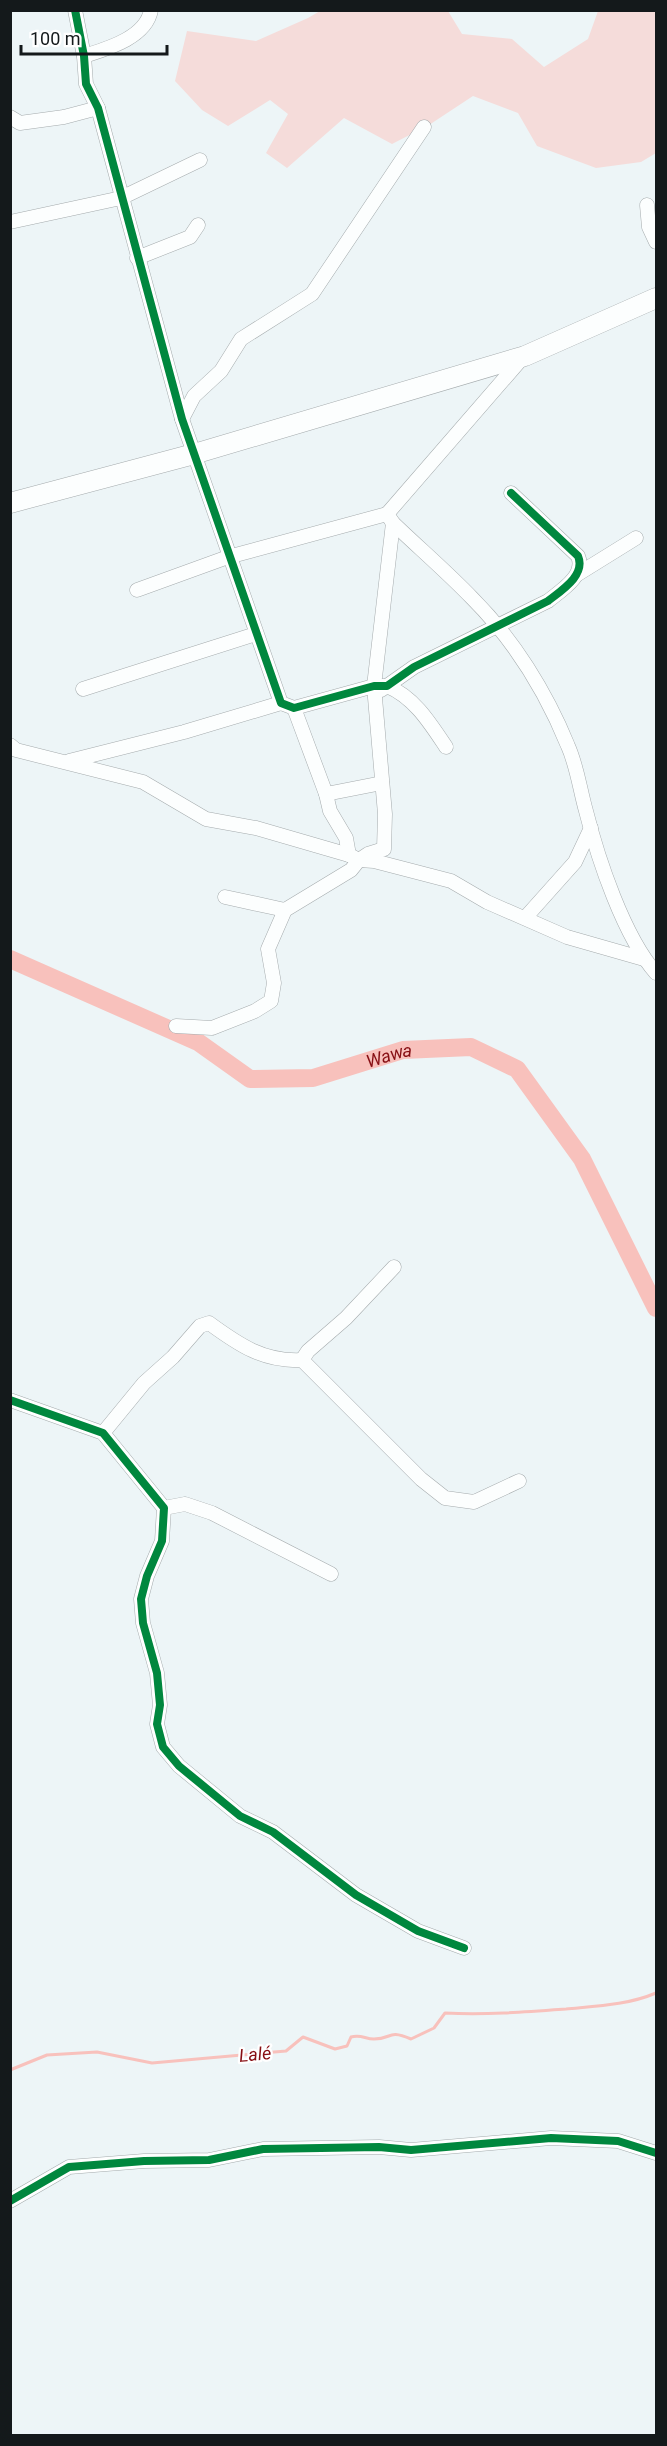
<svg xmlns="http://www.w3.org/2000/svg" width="667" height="2446" font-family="Roboto,sans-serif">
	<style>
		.green { fill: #f5dcda }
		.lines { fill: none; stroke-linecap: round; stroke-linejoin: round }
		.stream { stroke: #f8c1bc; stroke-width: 3 }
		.river { stroke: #f8c1bc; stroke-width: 18 }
		.minor-casing { stroke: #a5abad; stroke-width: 15 }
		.highway-casing { stroke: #a5abad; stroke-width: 21 }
		.minor { stroke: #fcfefe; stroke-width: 14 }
		.highway { stroke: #fcfefe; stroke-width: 20 }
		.cycleway-casing { stroke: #fff; stroke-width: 11 }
		.cycleway { stroke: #00873e; stroke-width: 8 }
		.labels { text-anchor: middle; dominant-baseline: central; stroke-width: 4.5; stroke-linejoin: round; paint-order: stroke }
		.water-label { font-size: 18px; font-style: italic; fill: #870f14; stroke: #fff }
	</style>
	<rect width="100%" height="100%" fill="#edf5f7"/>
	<polygon class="green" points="320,11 448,11 462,34 512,39 544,67 588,39 598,11 656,11 656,153 641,162 596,168 537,146 518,113 473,96 429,125 392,144 344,118 287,168 266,153 288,114 270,100 228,126 202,110 175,81 187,31 256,41 308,18"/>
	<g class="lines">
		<path class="stream" d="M 10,2070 L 47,2055 L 97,2052 L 152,2063 L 286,2051 L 303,2037 L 335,2049 L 347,2046 L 351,2037 C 361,2034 365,2039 374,2039 C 393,2039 387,2029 411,2039 L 434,2028 L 445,2013 C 486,2015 525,2012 566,2009 C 597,2006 628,2005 656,1993"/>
		<path class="river" id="s1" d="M 10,959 L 198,1042 L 250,1079 L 313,1078 L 403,1050 L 471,1047 L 517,1069 L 582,1159 L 656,1308"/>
		<defs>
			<g id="minor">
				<path d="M 75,10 L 84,56 L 86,84 L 98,108 L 182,419 L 281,703 L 294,708 L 374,686 L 387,686 L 414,667 L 548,601 C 562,590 586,575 578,556 L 511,493"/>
				<path d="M 84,56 C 106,49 146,38 151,10"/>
				<polyline points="10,117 20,123 64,117 98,108"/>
				<polyline points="647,205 649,227 656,242"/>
				<polyline points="10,222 121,198 200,160"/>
				<polyline points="137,258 190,237 198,225"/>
				<path d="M 524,356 L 387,514 L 393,523 C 419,548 447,572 472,598 C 513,639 546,692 568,746 C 577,766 580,790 586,811 C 598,859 624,937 656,973"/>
				<polyline points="182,419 194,396 221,371 241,339 312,294 424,127"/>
				<polyline points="578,574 636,538"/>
				<polyline points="137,590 228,557 387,514"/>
				<polyline points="83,689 256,634"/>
				<path d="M 381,690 L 387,686 C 414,697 430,723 446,747"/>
				<polyline points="294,708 326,794 330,811 346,838 349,855"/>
				<polyline points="10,745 16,750 143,782 206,819 256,828 349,855 359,860 368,854 384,849 385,814 374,686 393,523"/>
				<polyline points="69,761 184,732 281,703"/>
				<polyline points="326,794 382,783"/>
				<polyline points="225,897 285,910"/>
				<polyline points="525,918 575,862 591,828"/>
				<polyline points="176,1026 212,1028 255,1011 271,1001 274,983 268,949 285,910 351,870 359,860 374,861 451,881 487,902 567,937 644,959"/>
				<polyline points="302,1360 308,1351 346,1318 394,1267"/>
				<polyline points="10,1400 103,1433 164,1508 162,1541 147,1576 141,1599 143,1623 157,1673 160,1705 157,1724 163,1747 179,1766 240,1816 273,1832 356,1895 418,1931 464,1948"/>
				<path d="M 103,1433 L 144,1383 L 173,1357 L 200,1326 L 209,1323 C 239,1345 264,1362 302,1360 L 421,1479 L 445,1498 L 474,1502 L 519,1481"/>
				<polyline points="164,1508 185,1504 212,1513 331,1574"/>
				<polyline points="10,2201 69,2167 144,2161 209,2160 263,2149 379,2147 411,2150 551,2138 618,2141 656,2153"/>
			</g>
			<polyline id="highway" points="10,503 194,454 525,356 656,298"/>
		</defs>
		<use href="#minor" class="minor-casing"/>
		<use href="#highway" class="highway-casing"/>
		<use href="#minor" class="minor"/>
		<use href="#highway" class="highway"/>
		<defs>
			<g id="cycleway">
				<path d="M 75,10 L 84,56 L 86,84 L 98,108 L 182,419 L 281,703 L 294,708 L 374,686 L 387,686 L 414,667 L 548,601 C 562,590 586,575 578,556 L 511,493"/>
				<polyline points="10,1400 103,1433 164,1508 162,1541 147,1576 141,1599 143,1623 157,1673 160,1705 157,1724 163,1747 179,1766 240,1816 273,1832 356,1895 418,1931 464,1948"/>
				<polyline points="10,2201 69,2167 144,2161 209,2160 263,2149 379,2147 411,2150 551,2138 618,2141 656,2153"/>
			</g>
		</defs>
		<use href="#cycleway" class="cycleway-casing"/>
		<use href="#cycleway" class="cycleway"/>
	</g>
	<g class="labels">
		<g class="water-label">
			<text stroke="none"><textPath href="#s1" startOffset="412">Wawa</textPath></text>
			<text transform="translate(255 2054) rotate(-5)">Lalé</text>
		</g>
	</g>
	<rect width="667" height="2446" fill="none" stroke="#14191b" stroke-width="24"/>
	<path d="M21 45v9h146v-9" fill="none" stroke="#14191b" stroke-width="3"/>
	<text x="30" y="45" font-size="18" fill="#14191b" stroke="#ffffff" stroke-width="4.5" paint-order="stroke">100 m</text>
</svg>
